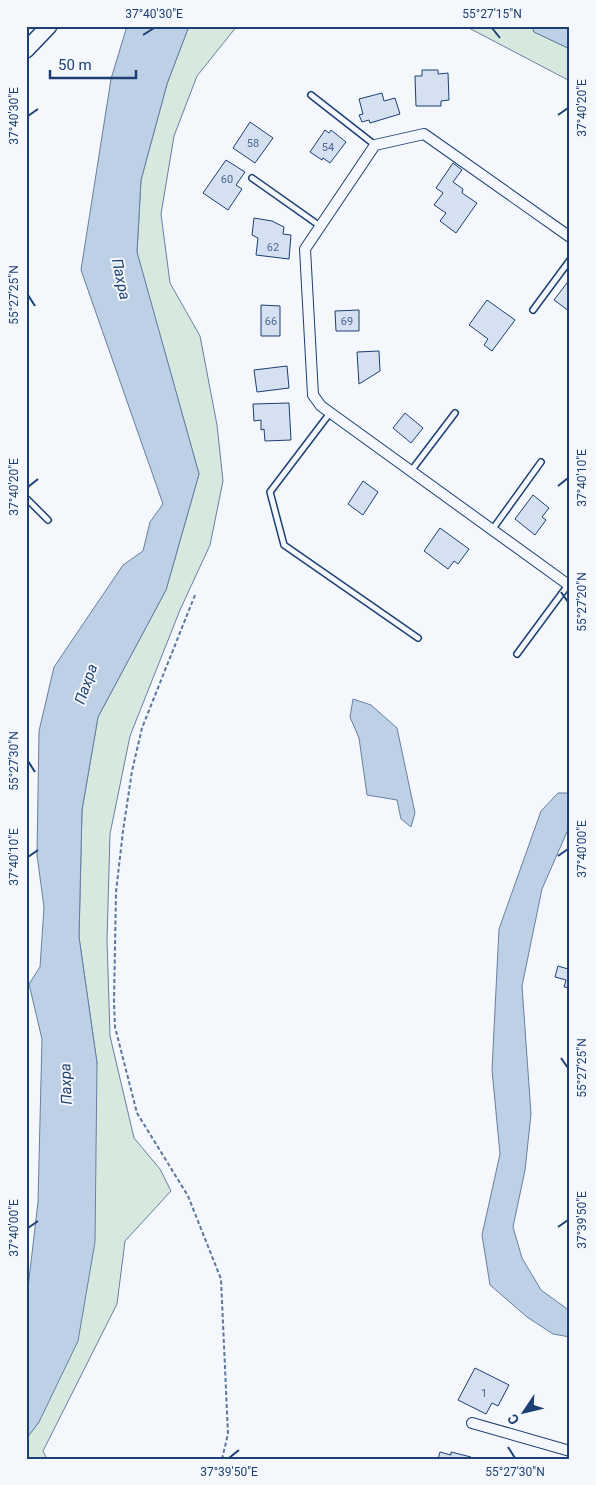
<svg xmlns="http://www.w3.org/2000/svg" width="596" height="1485" font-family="Roboto,sans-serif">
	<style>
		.green { fill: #d7e8df; stroke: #687fa3 }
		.water { fill: #bed0e5; stroke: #687fa3 }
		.building { fill: #d5e0f0; stroke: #1d3f73 }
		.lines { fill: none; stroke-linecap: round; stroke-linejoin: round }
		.lane-casing { stroke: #1d3f73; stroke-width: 8 }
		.street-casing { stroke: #1d3f73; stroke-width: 12 }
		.secondary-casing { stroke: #1d3f73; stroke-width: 18 }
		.path { stroke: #5e769c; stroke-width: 2; stroke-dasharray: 4 2.5; stroke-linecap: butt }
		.lane { stroke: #f4f7fb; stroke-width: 5 }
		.street { stroke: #f4f7fb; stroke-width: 10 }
		.secondary { stroke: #f4f7fb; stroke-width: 15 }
		.ticks { fill: none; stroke: #1d3f73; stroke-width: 2 }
		.labels { text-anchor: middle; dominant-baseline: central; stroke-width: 4; stroke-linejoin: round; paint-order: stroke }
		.number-label { font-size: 11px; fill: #4b6792 }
		.water-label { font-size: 15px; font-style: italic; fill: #1d3f73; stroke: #f4f7fb }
		.neatline { fill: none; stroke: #1d3f73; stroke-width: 2 }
		.ticks-label { font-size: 12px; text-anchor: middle; fill: #1d3f73 }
	</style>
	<rect width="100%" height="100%" fill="#f4f7fb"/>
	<g class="green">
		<polygon points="189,26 237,26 197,76 174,136 161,214 170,283 200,336 217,425 223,481 210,545 180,610 130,736 110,834 107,940 110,1036 134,1138 160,1169 171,1191 125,1241 117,1304 43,1451 47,1459 26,1459 26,1439 39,1422 97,1063 79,937 82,810 98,717 166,590 199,474 137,253 141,180 167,84"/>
		<polygon points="465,26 532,26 534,32 570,49 570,81"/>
	</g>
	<g class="water">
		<polygon points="127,26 189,26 167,84 141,180 137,252 199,474 166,590 98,717 82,810 79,937 97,1063 95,1242 78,1341 39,1422 26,1439 26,1305 38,1202 42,1039 29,984 40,967 44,907 37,855 39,731 54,667 123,565 143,551 150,522 163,504 81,270 111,79"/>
		<polygon points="532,26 564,26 570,30 570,49 534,32"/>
		<polygon points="353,699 371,705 397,728 415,813 411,827 401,819 397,800 367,795 359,738 350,717"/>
		<polygon points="558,793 570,793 570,825 542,889 522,986 531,1114 525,1170 513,1227 522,1258 541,1290 570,1311 570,1337 553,1334 527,1317 490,1285 482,1235 500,1154 492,1070 499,929 541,811"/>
	</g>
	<g class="building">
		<polygon points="422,70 438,70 438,74 448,73 449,100 441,101 441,106 416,106 415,76 422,76"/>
		<polygon points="382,93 384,101 395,98 400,114 370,123 369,120 362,122 359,115 363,114 359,99"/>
		<polygon points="250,122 273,138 255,163 233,148"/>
		<polygon points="325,130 329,133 331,130 346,142 330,163 323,158 322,160 310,152"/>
		<polygon points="226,160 245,172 236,185 242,189 228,210 203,193"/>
		<polygon points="453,163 462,170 453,182 463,189 462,193 477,203 456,233 440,221 446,213 434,205 443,193 436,188"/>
		<polygon points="254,218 272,221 284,227 283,234 291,235 289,259 256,255 258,238 252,235"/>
		<polygon points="570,279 570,316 567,314 569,311 554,300"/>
		<polygon points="487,300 515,320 492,351 484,345 488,339 469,325"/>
		<polygon points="261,305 280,306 280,336 261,336"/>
		<polygon points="359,310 359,331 336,331 335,311"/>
		<polygon points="379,351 380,371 359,384 357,352"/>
		<polygon points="287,366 289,388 257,392 254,370"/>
		<polygon points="289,403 291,440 265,441 264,429 261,430 261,420 254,421 253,404"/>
		<polygon points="405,413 423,428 411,443 393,428"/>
		<polygon points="363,481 378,492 363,515 348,504"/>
		<polygon points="533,495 549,508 542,517 546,520 535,535 515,519"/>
		<polygon points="440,528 469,549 458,564 454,561 448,569 424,551"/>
		<polygon points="570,963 570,988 564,987 566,980 555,977 558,966 568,969"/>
		<polygon points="475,1368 509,1385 498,1406 492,1403 486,1414 458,1400"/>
		<polygon points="440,1452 451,1455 451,1452 471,1457 471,1459 438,1459"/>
	</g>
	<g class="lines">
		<defs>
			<g id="lane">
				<polyline points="311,95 375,145"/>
				<polyline points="252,178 320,226"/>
				<polyline points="533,310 570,260"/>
				<polyline points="330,413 270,492 284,545 418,638"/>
				<polyline points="411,471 455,413"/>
				<polyline points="26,498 48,520"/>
				<polyline points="492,530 541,462"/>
				<polyline points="517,654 568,585"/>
			</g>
			<g id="street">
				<polyline points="570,237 424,134 375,145 305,249 313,395 321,406 570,586"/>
				<polyline points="472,1423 570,1451"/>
			</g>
			<polyline id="secondary" points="26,50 49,26"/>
		</defs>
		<use href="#lane" class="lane-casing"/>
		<use href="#street" class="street-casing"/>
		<use href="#secondary" class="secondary-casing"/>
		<polyline class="path" points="195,595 142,728 132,771 123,831 116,892 114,1002 115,1027 137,1113 188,1196 221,1279 228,1434 222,1459"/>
		<use href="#lane" class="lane"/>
		<use href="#street" class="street"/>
		<use href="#secondary" class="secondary"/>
	</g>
	<path class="ticks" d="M 492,28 L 500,38M 143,35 L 154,28M 558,115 L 568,108M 28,116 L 38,109M 28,295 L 35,306M 558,486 L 568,478M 28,487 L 38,479M 561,592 L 568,602M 28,761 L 35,772M 558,856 L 568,849M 28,857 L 38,850M 561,1058 L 568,1068M 558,1227 L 568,1220M 28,1228 L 38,1221M 508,1447 L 515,1458M 229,1458 L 239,1450"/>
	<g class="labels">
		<g class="number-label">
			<text x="253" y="143">58</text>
			<text x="328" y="147">54</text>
			<text x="227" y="179">60</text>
			<text x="273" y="247">62</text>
			<text x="271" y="321">66</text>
			<text x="347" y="321">69</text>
			<text x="484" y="1393">1</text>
		</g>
		<g class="water-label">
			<text transform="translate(121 279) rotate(78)">Пахра</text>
			<text transform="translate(86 684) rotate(-71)">Пахра</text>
			<text transform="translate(66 1084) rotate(-92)">Пахра</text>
		</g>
	</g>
	<rect width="596" height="1485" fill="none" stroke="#f4f7fb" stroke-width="55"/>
	<g transform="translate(524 1412) rotate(235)" stroke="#f4f7fb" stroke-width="4" paint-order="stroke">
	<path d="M0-4L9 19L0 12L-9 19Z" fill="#1d3f73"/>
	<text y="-8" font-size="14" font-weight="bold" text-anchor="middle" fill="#1d3f73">С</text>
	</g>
	<path d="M50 70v8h86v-8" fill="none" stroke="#1d3f73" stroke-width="2.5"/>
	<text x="58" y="70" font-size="15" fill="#1d3f73" stroke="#f4f7fb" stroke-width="4" paint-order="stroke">50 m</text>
	<rect x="28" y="28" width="540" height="1430" class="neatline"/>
	<g class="ticks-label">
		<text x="154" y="18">37°40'30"E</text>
		<text x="492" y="18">55°27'15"N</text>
		<text transform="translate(582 108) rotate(-90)" y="4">37°40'20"E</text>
		<text transform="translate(14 116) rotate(-90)" y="4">37°40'30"E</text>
		<text transform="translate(14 295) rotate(-90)" y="4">55°27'25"N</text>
		<text transform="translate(582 478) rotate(-90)" y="4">37°40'10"E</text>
		<text transform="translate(14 487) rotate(-90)" y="4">37°40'20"E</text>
		<text transform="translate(582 602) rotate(-90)" y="4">55°27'20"N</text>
		<text transform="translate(14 761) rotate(-90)" y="4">55°27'30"N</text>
		<text transform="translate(582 849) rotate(-90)" y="4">37°40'00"E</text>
		<text transform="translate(14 857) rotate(-90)" y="4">37°40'10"E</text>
		<text transform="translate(582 1068) rotate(-90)" y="4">55°27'25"N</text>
		<text transform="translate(582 1220) rotate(-90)" y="4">37°39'50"E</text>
		<text transform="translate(14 1228) rotate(-90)" y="4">37°40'00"E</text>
		<text x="229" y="1476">37°39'50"E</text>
		<text x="515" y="1476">55°27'30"N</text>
	</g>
</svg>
